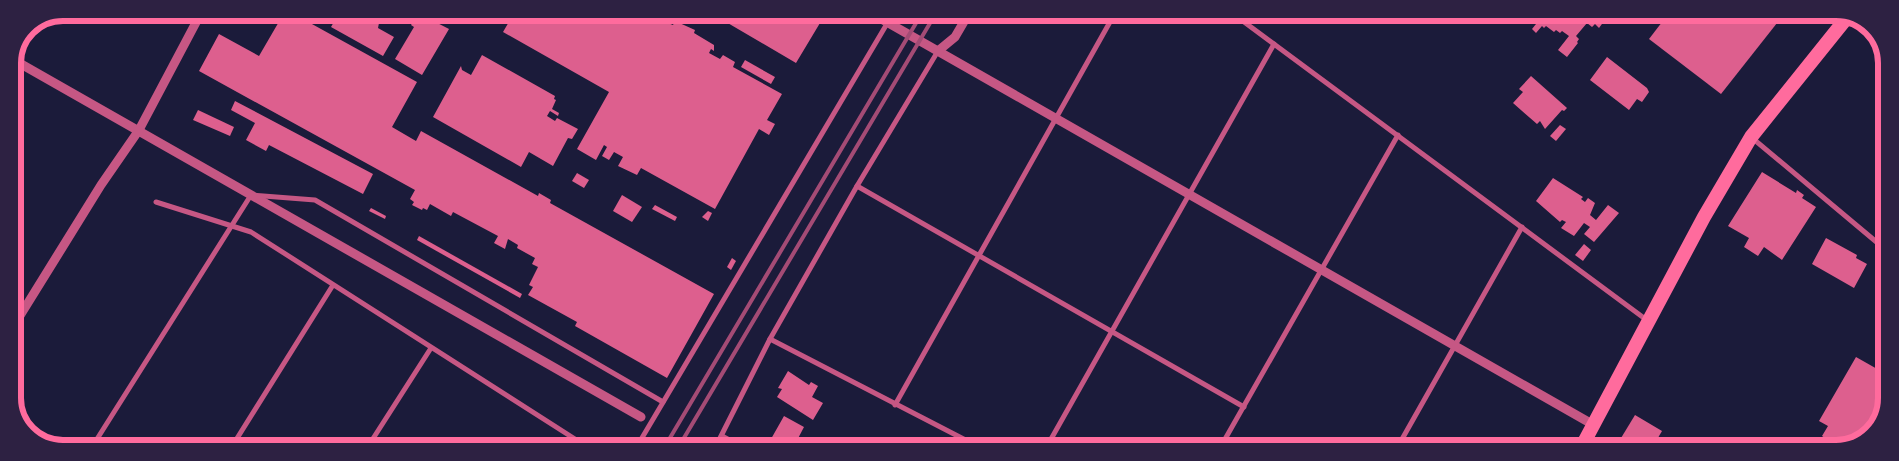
<svg xmlns="http://www.w3.org/2000/svg" width="1899" height="461" font-family="'Exo 2',sans-serif">
	<style>
		.building { fill: #dd5f8e }
		.lines { fill: none; stroke-linecap: round; stroke-linejoin: round }
		.minor { stroke: #c65784; stroke-width: 5 }
		.tertiary { stroke: #c65784; stroke-width: 9 }
		.trunk { stroke: #ff6b9d; stroke-width: 14 }
		.rail { stroke: #a44b75; stroke-width: 4 }
		.rim { fill: none; stroke: #ff6b9d; stroke-width: 6 }
	</style>
	<rect width="100%" height="100%" fill="#1b1b3a"/>
	<g class="building">
		<polygon points="284,13 292,13 417,82 392,127 416,141 421,131 538,196 539,193 551,200 550,203 714,294 667,378 575,326 577,322 528,295 533,287 529,285 538,267 532,264 535,258 517,248 518,245 508,239 505,249 494,243 498,236 453,212 451,216 430,204 427,210 423,208 422,210 412,205 414,202 410,199 415,190 199,71 219,34 259,56"/>
		<polygon points="339,13 381,13 378,28 394,37 383,56 331,27"/>
		<polygon points="389,13 401,13 396,22 387,17"/>
		<polygon points="418,13 449,29 422,75 395,59 414,27 411,25"/>
		<polygon points="514,13 642,13 673,25 675,21 695,30 694,33 714,45 714,51 711,49 709,53 720,59 723,55 735,62 733,67 782,94 767,120 775,124 769,135 759,129 715,209 641,168 637,175 618,166 623,157 614,152 609,160 602,156 607,147 604,145 596,160 577,149 609,92 503,32"/>
		<polygon points="724,13 826,13 796,63 726,22 729,16"/>
		<polygon points="1525,13 1610,13 1599,28 1595,24 1592,27 1587,23 1576,36 1579,39 1577,42 1578,43 1567,57 1558,50 1569,36 1562,31 1560,33 1556,30 1554,32 1546,26 1544,28 1542,26 1536,33 1532,29 1536,24 1524,15"/>
		<polygon points="1669,13 1785,13 1721,94 1649,39"/>
		<polygon points="482,55 555,96 554,99 556,100 552,109 559,113 558,116 550,111 547,116 555,121 557,118 578,129 572,139 568,138 553,166 529,152 521,167 433,117 461,66 462,70 471,75"/>
		<polygon points="1607,57 1647,88 1649,92 1642,102 1637,99 1629,110 1590,80"/>
		<polygon points="745,60 775,77 771,84 741,67"/>
		<polygon points="1531,76 1567,108 1564,111 1562,110 1545,129 1540,121 1537,124 1513,103 1523,92 1519,89"/>
		<polygon points="235,101 373,174 363,194 269,145 266,151 246,140 255,123 231,110"/>
		<polygon points="198,110 234,127 230,136 193,120"/>
		<polygon points="1560,125 1566,129 1556,141 1550,136"/>
		<polygon points="1762,172 1796,193 1797,190 1804,195 1802,198 1816,207 1782,260 1764,247 1758,256 1744,247 1749,238 1728,226"/>
		<polygon points="577,173 589,180 584,188 572,181"/>
		<polygon points="1553,178 1583,197 1581,199 1585,202 1588,198 1595,203 1590,215 1596,220 1608,205 1619,213 1594,242 1584,234 1590,227 1584,223 1574,236 1561,228 1566,222 1562,220 1560,222 1536,201"/>
		<polygon points="622,195 642,207 632,222 613,211"/>
		<polygon points="655,205 677,217 675,221 652,209"/>
		<polygon points="371,208 386,216 385,219 369,211"/>
		<polygon points="708,211 712,213 708,221 702,217"/>
		<polygon points="419,236 522,294 520,298 417,240"/>
		<polygon points="1826,238 1857,255 1856,258 1867,264 1854,288 1812,264"/>
		<polygon points="1584,244 1591,250 1583,261 1575,255"/>
		<polygon points="732,258 736,261 731,270 727,267"/>
		<polygon points="1886,273 1886,289 1878,282"/>
		<polygon points="1856,357 1886,374 1885,408 1869,436 1836,448 1828,448 1822,445 1826,439 1822,436 1828,426 1819,421"/>
		<polygon points="788,371 809,385 811,382 818,386 812,397 823,403 813,420 777,397 782,389 778,388"/>
		<polygon points="1635,415 1662,431 1652,448 1628,448 1618,443"/>
		<polygon points="784,416 804,427 793,448 773,448 776,442 771,439"/>
	</g>
	<g class="lines">
		<g class="minor">
			<polyline points="1232,13 1648,321"/>
			<polyline points="1751,137 1886,250"/>
			<polyline points="857,186 1244,407"/>
			<polyline points="156,202 251,232 589,448"/>
			<polyline points="770,339 857,186 938,51"/>
			<polyline points="895,405 1115,13"/>
			<polyline points="722,436 744,448"/>
			<polyline points="92,447 251,195 315,200 663,402"/>
			<polyline points="231,448 333,285"/>
			<polyline points="367,448 431,348"/>
			<polyline points="636,448 888,22"/>
			<polyline points="715,448 770,339 981,448"/>
			<polyline points="1046,448 1274,44"/>
			<polyline points="1220,448 1398,135"/>
			<polyline points="1397,448 1522,227"/>
		</g>
		<g class="tertiary">
			<polyline points="871,13 1592,424"/>
			<polyline points="938,51 955,37 969,13"/>
			<polyline points="14,60 641,417"/>
			<polyline points="13,327 101,185 139,130 201,13"/>
		</g>
		<polyline class="trunk" points="1581,448 1704,217 1751,137 1849,15"/>
		<g class="rail">
			<polyline points="664,448 922,13"/>
			<polyline points="678,448 936,13"/>
		</g>
	</g>
	<path d="M0 0H1899V461H0ZM63 21H1836A42 42 0 0 1 1878 63V398A42 42 0 0 1 1836 440H63A42 42 0 0 1 21 398V63A42 42 0 0 1 63 21Z" fill="#2d2142" fill-rule="evenodd"/>
	<path class="rim" d="M63 21H1836A42 42 0 0 1 1878 63V398A42 42 0 0 1 1836 440H63A42 42 0 0 1 21 398V63A42 42 0 0 1 63 21Z"/>
</svg>
